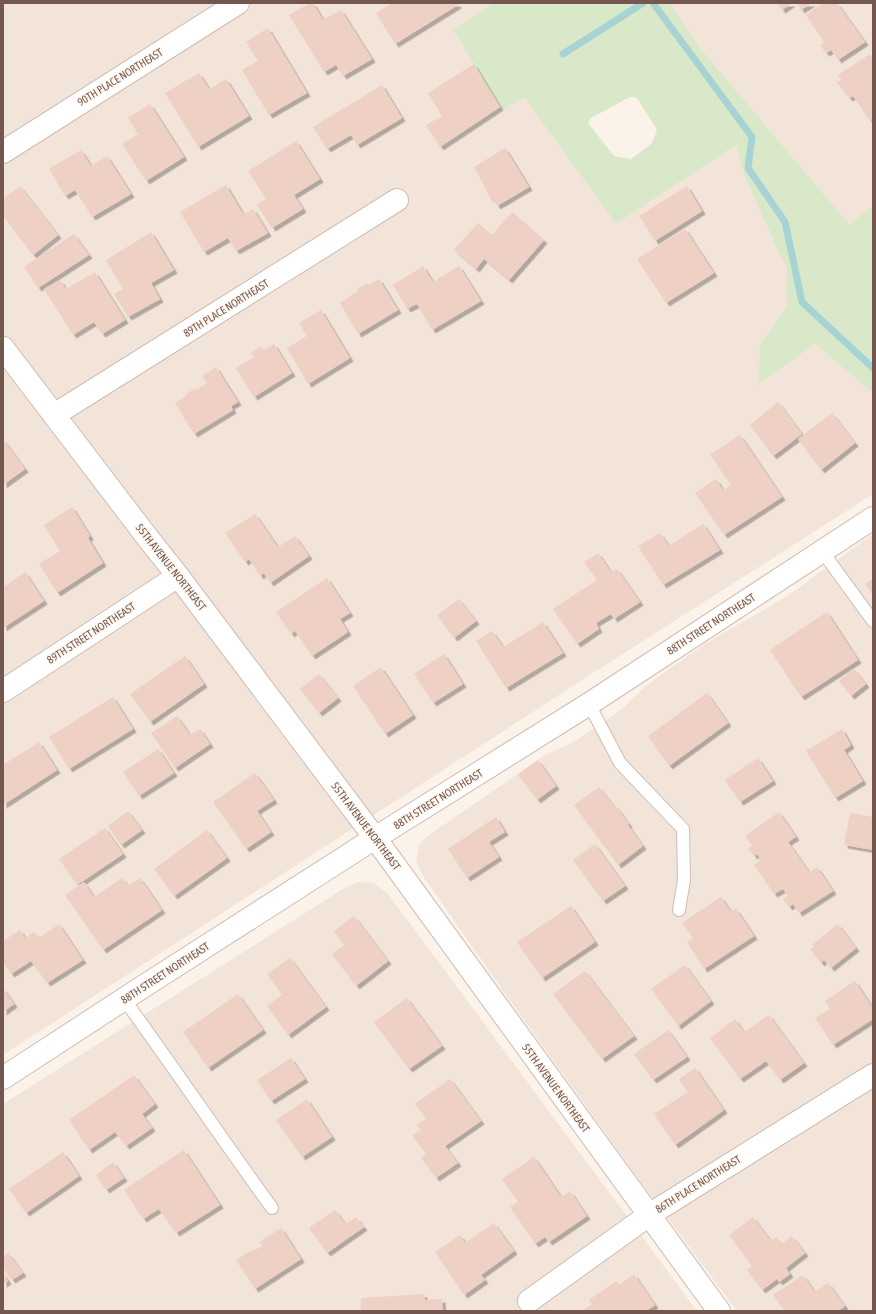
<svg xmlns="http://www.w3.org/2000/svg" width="876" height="1314" font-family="'Asap Condensed',sans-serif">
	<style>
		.residential { fill: #f2e4d9 }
		.green { fill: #d9e8c9; fill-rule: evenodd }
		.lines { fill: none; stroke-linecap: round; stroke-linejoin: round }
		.stream { stroke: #a7d3d5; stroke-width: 7 }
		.building { fill: #eed0c4; filter: url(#shadow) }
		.lane-casing { stroke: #cfbcb3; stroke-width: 14 }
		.street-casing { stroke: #cfbcb3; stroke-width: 24 }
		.secondary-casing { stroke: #d1bbb1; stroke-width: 24 }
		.lane { stroke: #fff; stroke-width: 12 }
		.street { stroke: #fff; stroke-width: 22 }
		.secondary { stroke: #fff; stroke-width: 22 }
		.labels { text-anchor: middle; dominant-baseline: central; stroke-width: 3; stroke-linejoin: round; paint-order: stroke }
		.street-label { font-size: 11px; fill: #74584f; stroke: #fef7f0 }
	</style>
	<defs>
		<filter id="shadow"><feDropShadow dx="3.5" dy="3.5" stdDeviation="0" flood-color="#0004"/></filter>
	</defs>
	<rect width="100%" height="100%" fill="#fbf3ea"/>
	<g class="residential">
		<polygon points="3,3 494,3 453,30 502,110 525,97 536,114 616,224 736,145 746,180 787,270 787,307 760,344 760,385 815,344 873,393 873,494 607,664 3,1055"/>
		<polygon points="670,3 873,3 873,206 849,224 701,49"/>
		<polygon points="873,534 873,1311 737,1311 637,1177 506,995 425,879 416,862 419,844 429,835 545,755 572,743 622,709 647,685 703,645 786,597"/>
		<polygon points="359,882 374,883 388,894 697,1311 3,1311 3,1104 346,887"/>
	</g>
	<path class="green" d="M 494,3 L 670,3 L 701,49 L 849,224 L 873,206 L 873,393 L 815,344 L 759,385 L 760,344 L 787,307 L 787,270 L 746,180 L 736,145 L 616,224 L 536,114 L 525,97 L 502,110 L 453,30 ZM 630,97 L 637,98 L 657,130 L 652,143 L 631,159 L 614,156 L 588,123 L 591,118 Z"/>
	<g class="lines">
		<g class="stream">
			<polyline points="653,3 752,137 748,168 785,222 802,302 873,368"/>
			<polyline points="563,54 643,3"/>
		</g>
	</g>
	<g class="building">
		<polygon points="310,3 313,3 323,20 341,10 372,59 343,76 336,65 324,72 289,15"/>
		<polygon points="392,3 457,3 458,5 395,44 376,13"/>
		<polygon points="777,3 792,3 782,10"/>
		<polygon points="797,3 812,3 801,10"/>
		<polygon points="823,3 837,3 865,42 838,60 831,50 826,53 820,45 824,42 806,15"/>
		<polygon points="268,28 307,93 269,115 242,70 258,61 246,42"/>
		<polygon points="870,54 873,59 873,119 870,121 853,96 849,98 837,82 841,80 838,75"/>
		<polygon points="474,64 500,107 440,147 426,125 442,116 428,93"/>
		<polygon points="199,73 209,89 226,79 249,116 198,147 165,93"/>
		<polygon points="382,85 402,118 357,145 351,135 327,149 313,127"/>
		<polygon points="150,104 184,157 146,181 122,144 138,134 128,118"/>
		<polygon points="296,141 320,179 294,195 303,209 272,228 257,205 266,199 248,171"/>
		<polygon points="505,148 529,187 497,206 492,197 490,198 484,187 485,187 474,167"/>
		<polygon points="81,150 91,166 107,156 131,194 92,217 75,190 65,196 49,169"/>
		<polygon points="226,185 243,214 253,209 268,233 236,251 228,238 204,252 180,212"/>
		<polygon points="20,186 58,235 33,255 3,216 3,199"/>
		<polygon points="687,186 702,211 655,241 639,216"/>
		<polygon points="512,212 544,240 509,280 484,259 476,269 454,250 478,223 492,235"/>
		<polygon points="685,229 714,273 666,303 637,259"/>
		<polygon points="151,232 174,270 151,283 160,299 128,317 114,294 123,289 106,260"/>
		<polygon points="74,234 89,255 38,288 24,267"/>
		<polygon points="423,266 433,282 459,266 481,301 432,330 417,304 407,309 393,285"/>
		<polygon points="95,272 125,320 102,334 94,322 73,335 44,289 60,280 66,289"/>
		<polygon points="379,279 398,310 358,334 340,303 358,291 357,289 368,283 369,285"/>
		<polygon points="321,310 350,358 308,384 287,348 307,336 299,323"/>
		<polygon points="274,344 292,373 254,397 236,368 254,357 251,353 261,346 264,350"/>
		<polygon points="216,367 238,402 231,406 233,410 194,434 175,403 186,396 185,395 195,388 196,390 207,383 202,376"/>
		<polygon points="778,402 802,434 773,456 750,425"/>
		<polygon points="832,413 855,443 821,470 798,439"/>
		<polygon points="740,435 782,497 724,535 695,493 716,479 723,490 731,485 710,455"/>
		<polygon points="3,439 25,469 3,485"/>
		<polygon points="72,507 90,536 88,538 103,563 57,593 39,564 60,551 44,525"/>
		<polygon points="255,514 278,547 295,536 309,556 270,583 264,573 260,576 249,559 245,562 225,533"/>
		<polygon points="703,524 720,550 663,585 638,546 660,533 669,546"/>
		<polygon points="598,553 611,572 617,569 640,602 614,619 611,614 596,623 599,629 577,644 553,609 597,580 584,562"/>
		<polygon points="25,572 44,601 3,628 3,587"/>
		<polygon points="327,578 350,613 340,619 348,632 312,656 295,631 291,634 276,612"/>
		<polygon points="873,579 873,595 865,584"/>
		<polygon points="459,599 476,621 454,638 437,615"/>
		<polygon points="827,612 858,660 801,697 770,650"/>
		<polygon points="543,622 563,653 506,688 476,641 492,631 503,647"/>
		<polygon points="444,654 463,684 433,703 414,674"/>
		<polygon points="185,656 204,684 150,722 130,694"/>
		<polygon points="381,667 413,715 385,734 353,686"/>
		<polygon points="854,669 866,684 851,696 839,681"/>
		<polygon points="319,674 338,698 319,713 300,689"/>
		<polygon points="707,693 728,723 669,766 648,736"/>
		<polygon points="113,697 133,729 69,769 49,737"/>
		<polygon points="177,716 190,735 200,729 210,744 175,768 151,733"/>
		<polygon points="842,729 851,745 844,750 863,781 835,798 806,751"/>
		<polygon points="39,742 57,770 3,805 3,765"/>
		<polygon points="158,749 174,773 139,796 123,772"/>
		<polygon points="758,758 773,781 740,802 725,780"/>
		<polygon points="538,760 556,786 537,800 518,774"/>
		<polygon points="255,773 274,800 257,811 271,832 246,849 213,802"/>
		<polygon points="599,787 614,806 615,805 629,824 628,825 643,846 618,865 574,805"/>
		<polygon points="128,811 142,830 121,845 108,826"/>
		<polygon points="779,812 796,837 788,842 809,872 817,867 833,891 799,913 793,904 789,907 783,899 788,896 783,889 774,894 754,865 761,860 757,854 754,856 748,848 752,846 745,836"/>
		<polygon points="850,813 873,817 873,850 844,845"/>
		<polygon points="496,817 505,832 489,842 499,857 467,878 448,849"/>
		<polygon points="105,828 123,854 77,885 59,859"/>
		<polygon points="207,830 227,858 174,896 154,869"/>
		<polygon points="595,844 625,886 603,901 573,860"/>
		<polygon points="122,878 128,886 140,878 162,910 103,950 65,895 84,882 94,897"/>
		<polygon points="721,897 731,912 736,909 754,936 704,969 687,942 693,938 682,923"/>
		<polygon points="571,906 595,942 542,978 517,942"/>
		<polygon points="354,916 388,961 356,986 332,954 344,945 334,931"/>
		<polygon points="59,924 83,960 47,983 31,961 11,974 3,962 3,941 20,930 25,938 34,932 39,938"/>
		<polygon points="838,924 856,948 831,968 824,960 821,963 810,949 814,947 812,945"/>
		<polygon points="290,958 326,1007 288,1035 267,1006 282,995 267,974"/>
		<polygon points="685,965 711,1001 678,1026 651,989"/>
		<polygon points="585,971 634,1036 602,1059 553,994"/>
		<polygon points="855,981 873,1008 873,1019 833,1045 815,1018 830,1009 825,1001"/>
		<polygon points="3,988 14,1004 3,1012"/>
		<polygon points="238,994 263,1030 208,1068 183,1032"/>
		<polygon points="407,998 442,1046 409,1069 374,1022"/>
		<polygon points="769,1015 804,1063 780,1080 766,1061 740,1079 710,1038 735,1019 744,1032"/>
		<polygon points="668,1030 687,1057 653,1080 634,1054"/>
		<polygon points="291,1058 305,1079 271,1101 257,1080"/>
		<polygon points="695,1068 724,1110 675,1145 654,1114 688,1092 679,1079"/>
		<polygon points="134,1075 155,1104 142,1114 152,1128 126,1146 115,1132 89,1150 69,1120"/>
		<polygon points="450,1079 481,1121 445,1146 458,1163 436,1178 421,1158 426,1154 412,1135 421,1130 417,1125 426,1119 415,1104"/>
		<polygon points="307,1099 332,1137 302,1157 276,1120"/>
		<polygon points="184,1150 220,1205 176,1233 159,1209 143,1219 124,1190"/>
		<polygon points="63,1152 79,1176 26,1213 9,1189"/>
		<polygon points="534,1157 561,1197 570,1191 587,1216 549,1242 545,1237 535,1244 510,1207 518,1202 502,1179"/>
		<polygon points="113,1162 124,1178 106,1190 96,1175"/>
		<polygon points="335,1210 345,1224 356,1217 364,1227 327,1253 309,1228"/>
		<polygon points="753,1217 771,1241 776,1237 782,1244 792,1236 805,1253 786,1268 790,1274 779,1282 777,1279 762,1290 747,1270 752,1266 729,1235"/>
		<polygon points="494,1223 514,1251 481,1275 485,1280 464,1295 435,1252 460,1235 465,1243"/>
		<polygon points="281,1228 301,1259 255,1289 236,1260 252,1250 253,1251 262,1246 260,1242"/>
		<polygon points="8,1253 23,1273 12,1280 3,1268 3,1257"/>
		<polygon points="3,1273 8,1281 3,1284"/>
		<polygon points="634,1274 655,1305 646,1311 582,1311 592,1304 589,1300 616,1281 619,1285"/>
		<polygon points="803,1275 815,1292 828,1283 845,1306 838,1311 785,1311 773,1295"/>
		<polygon points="424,1294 425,1300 442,1299 443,1311 361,1311 361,1298"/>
	</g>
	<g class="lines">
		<defs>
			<g id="lane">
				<polyline points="822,551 873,621"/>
				<polyline points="589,704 620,763 683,829 684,880 679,910"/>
				<path d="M 124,999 C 174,1068 222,1139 272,1208"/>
			</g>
			<g id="street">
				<polyline points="3,152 238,3"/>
				<polyline points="3,348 147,537 178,576 375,838 719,1311"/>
				<polyline points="54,415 397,200"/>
				<polyline points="3,691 178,576"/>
				<polyline points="529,1301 649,1215 873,1075"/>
			</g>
			<polyline id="secondary" points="3,1078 141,988 375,838 589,704 873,518"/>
		</defs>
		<use href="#lane" class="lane-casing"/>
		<use href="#street" class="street-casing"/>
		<use href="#secondary" class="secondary-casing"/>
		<use href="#lane" class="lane"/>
		<use href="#street" class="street"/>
		<use href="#secondary" class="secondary"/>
	</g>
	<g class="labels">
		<g class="street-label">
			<text transform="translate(120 77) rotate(-32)">90TH PLACE NORTHEAST</text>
			<text transform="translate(226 308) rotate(-32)">89TH PLACE NORTHEAST</text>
			<text transform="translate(171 567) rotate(52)">55TH AVENUE NORTHEAST</text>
			<text transform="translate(711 624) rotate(-33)">88TH STREET NORTHEAST</text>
			<text transform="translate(91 633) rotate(-33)">89TH STREET NORTHEAST</text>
			<text transform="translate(438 799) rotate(-32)">88TH STREET NORTHEAST</text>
			<text transform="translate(366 826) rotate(53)">55TH AVENUE NORTHEAST</text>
			<text transform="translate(165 973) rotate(-33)">88TH STREET NORTHEAST</text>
			<text transform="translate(556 1088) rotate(54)">55TH AVENUE NORTHEAST</text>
			<text transform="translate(698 1184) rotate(-32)">86TH PLACE NORTHEAST</text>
		</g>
	</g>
	<rect width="876" height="1314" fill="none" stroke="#74584f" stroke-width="8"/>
</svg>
